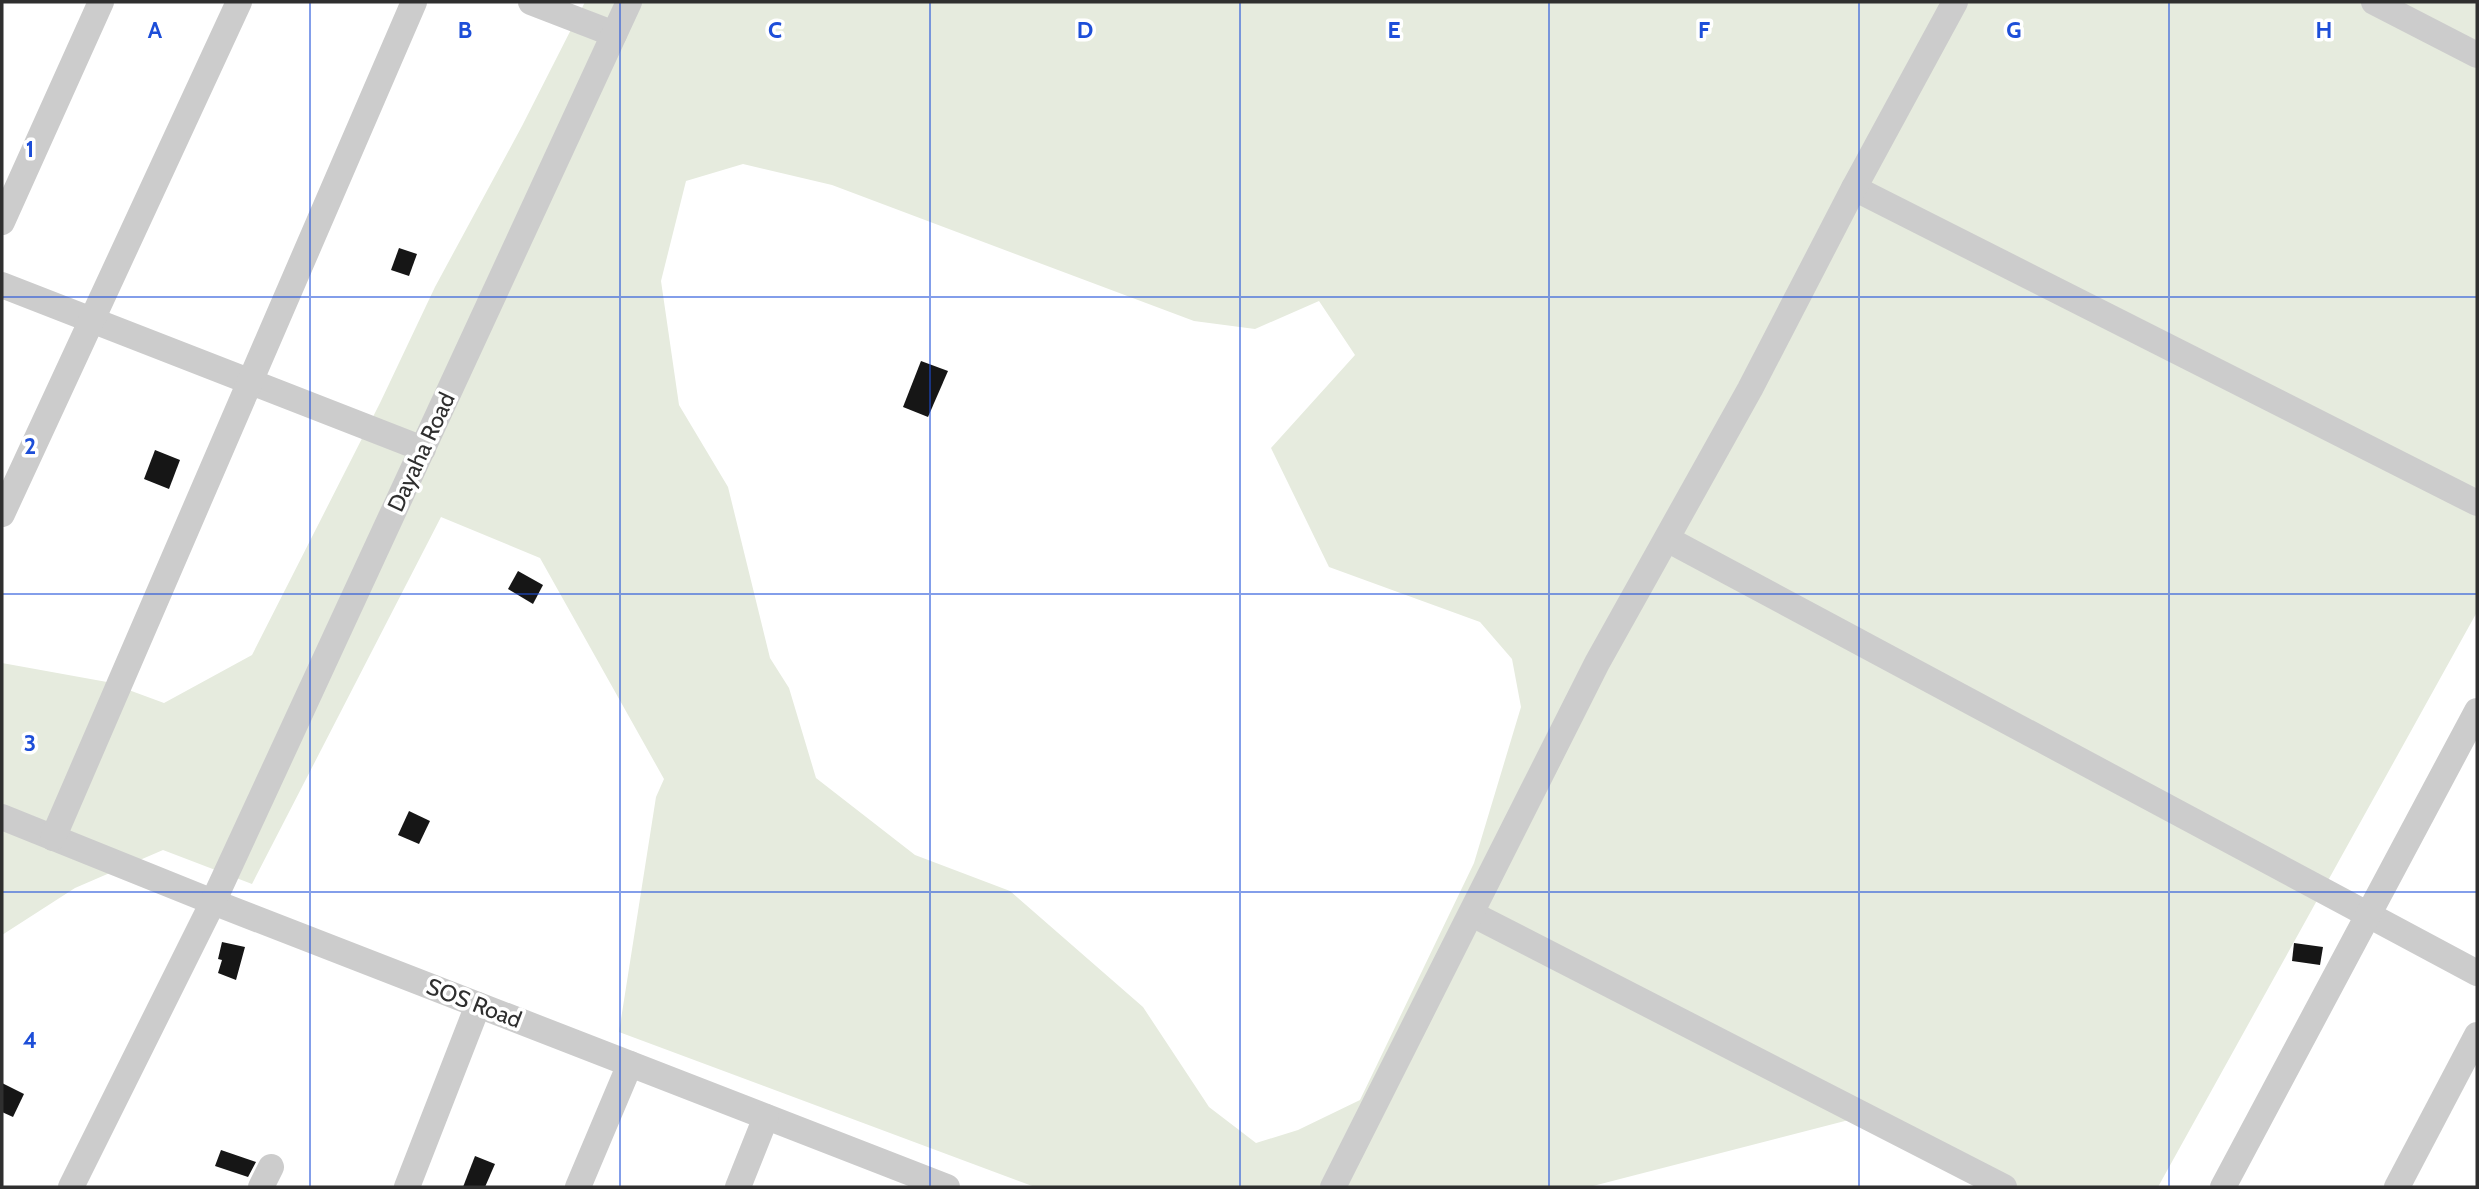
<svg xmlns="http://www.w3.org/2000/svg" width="2479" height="1189" font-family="Cabin,sans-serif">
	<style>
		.green { fill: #e6ebde; fill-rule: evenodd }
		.building { fill: #161616 }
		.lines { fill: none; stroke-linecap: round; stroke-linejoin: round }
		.minor { stroke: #ccc; stroke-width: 26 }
		.grid { fill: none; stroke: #1d4ed8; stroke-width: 2; stroke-opacity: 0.55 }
		.labels { text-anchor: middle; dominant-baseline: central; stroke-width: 7; stroke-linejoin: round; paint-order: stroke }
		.street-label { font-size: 23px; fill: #2f2f2f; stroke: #fff }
		.grid-label { font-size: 23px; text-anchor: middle; font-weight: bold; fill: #1d4ed8; stroke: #fff; stroke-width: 7; stroke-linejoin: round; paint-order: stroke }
	</style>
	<rect width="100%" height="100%" fill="#fff"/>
	<path class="green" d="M 585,2 L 2477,2 L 2477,612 L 2158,1187 L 2002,1187 L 1872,1114 L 1589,1187 L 1035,1187 L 619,1032 L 656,797 L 664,779 L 540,558 L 441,517 L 252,884 L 163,850 L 75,888 L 2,935 L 2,663 L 107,682 L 164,703 L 252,655 L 380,403 L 435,287 L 522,126 ZM 743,164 L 832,185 L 1194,321 L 1255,329 L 1319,301 L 1355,355 L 1271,448 L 1329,567 L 1480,622 L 1512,659 L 1521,707 L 1474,863 L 1360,1100 L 1298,1130 L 1256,1143 L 1209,1107 L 1143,1007 L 1010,891 L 915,855 L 816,778 L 789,688 L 770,658 L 728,487 L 679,405 L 661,281 L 686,181 Z"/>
	<g class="building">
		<polygon points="399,248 417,254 409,276 391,270"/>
		<polygon points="921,361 948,371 928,417 903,407"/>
		<polygon points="155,450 180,460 169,489 144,479"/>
		<polygon points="518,571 543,585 533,604 508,589"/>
		<polygon points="409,811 430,821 419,844 398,835"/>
		<polygon points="222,942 245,947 236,980 218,973 222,960 218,959"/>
		<polygon points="2294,943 2323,947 2320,965 2292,961"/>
		<polygon points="2,1083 24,1094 13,1117 2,1112"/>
		<polygon points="221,1150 256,1162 248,1177 215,1166"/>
		<polygon points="475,1156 495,1164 485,1187 463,1187"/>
	</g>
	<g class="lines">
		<g class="minor">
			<polyline points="531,2 614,34"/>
			<polyline points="2374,2 2477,55"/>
			<polyline points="1854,188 2477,503"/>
			<polyline points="2,222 101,2"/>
			<polyline points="2,285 423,449"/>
			<polyline points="2,514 239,2"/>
			<polyline points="1667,539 2477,973"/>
			<polyline points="2,817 213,902 947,1187"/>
			<polyline points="53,838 414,2"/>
			<polyline points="1472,914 2004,1187"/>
			<polyline points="71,1187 213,902 629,2"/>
			<polyline points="261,1187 271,1167"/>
			<polyline points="407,1187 478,1005"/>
			<polyline points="578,1187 630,1064"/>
			<polyline points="738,1187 766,1117"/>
			<polyline points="1333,1187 1597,663 1750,389 1854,188 1955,2"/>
			<polyline points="2223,1187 2477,711"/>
			<polyline points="2397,1187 2477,1035"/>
		</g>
	</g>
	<path class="grid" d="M 310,2 L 310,1187M 620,2 L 620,1187M 930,2 L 930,1187M 1240,2 L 1240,1187M 1549,2 L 1549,1187M 1859,2 L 1859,1187M 2169,2 L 2169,1187M 2,297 L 2477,297M 2,594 L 2477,594M 2,892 L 2477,892"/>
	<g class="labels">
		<g class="street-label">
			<text transform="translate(421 452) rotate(-65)">Dayaha Road</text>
			<text transform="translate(474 1003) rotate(21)">SOS Road</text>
		</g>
	</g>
	<g class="grid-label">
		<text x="155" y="38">A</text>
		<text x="465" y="38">B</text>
		<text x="775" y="38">C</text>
		<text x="1085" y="38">D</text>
		<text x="1394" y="38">E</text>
		<text x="1704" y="38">F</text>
		<text x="2014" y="38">G</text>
		<text x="2324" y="38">H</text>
		<text x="30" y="157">1</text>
		<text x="30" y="454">2</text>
		<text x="30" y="751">3</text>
		<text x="30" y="1048">4</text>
	</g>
	<rect width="2479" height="1189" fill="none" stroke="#2f2f2f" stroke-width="7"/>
</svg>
